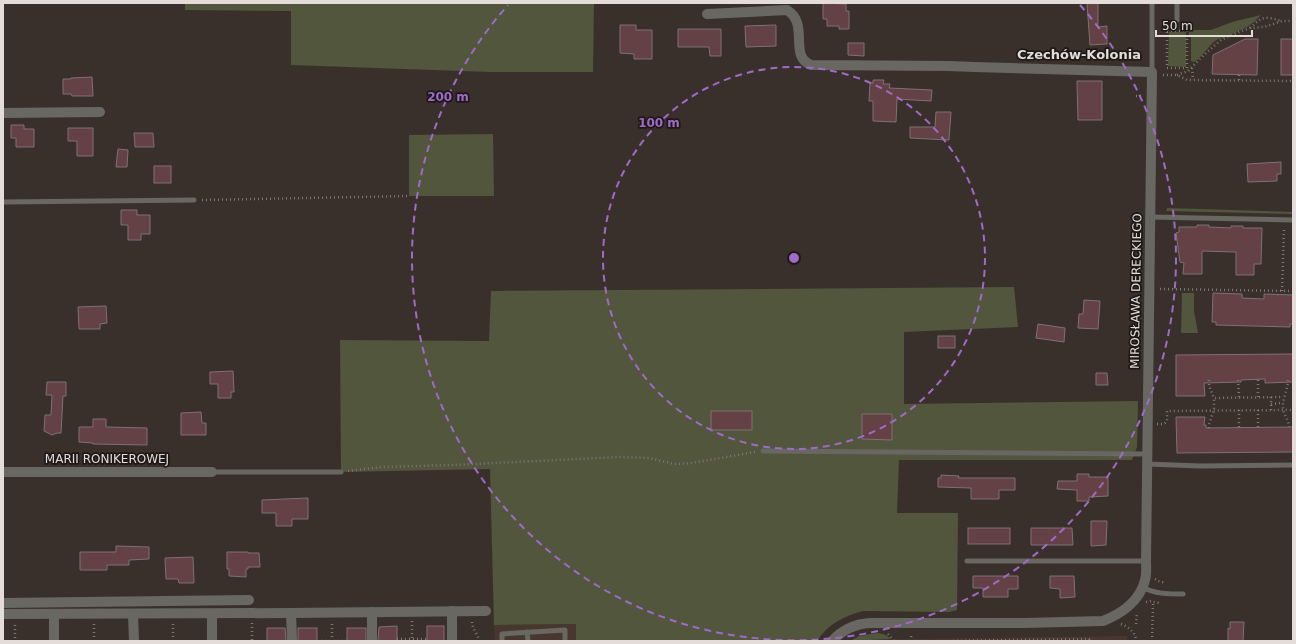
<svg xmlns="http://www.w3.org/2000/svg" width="1296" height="644" font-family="'DejaVu Sans',sans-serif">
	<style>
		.built { fill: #48372f }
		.green { fill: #51563c }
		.building { fill: #634144; stroke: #7f7172 }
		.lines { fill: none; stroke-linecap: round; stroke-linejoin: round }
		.path { stroke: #807773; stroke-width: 2.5; stroke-dasharray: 1 3; stroke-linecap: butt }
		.service { stroke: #696762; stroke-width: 5 }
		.minor { stroke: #696762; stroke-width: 10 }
		.ring { fill: none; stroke: #9f6ac8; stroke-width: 2; stroke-dasharray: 7 5 }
		.labels { text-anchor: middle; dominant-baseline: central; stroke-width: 3.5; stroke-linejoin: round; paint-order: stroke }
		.street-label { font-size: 12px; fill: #e3dcd9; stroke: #1e1917 }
		.neighbourhood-label { font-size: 13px; font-weight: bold; fill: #e3dcd9; stroke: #1e1917 }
		.centre { fill: #9f6ac8; stroke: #1e1917; stroke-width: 2 }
		.ring-label { font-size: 12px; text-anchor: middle; font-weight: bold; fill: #9f6ac8; stroke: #1e1917; stroke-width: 3.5; stroke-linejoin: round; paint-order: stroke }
	</style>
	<rect width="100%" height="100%" fill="#3a302b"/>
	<g class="built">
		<polygon points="577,624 576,641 495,641 494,625"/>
		<polygon points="1127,636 1127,641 859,640 912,639"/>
	</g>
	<g class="green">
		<polygon points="185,3 594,3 593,72 490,72 291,65 291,11 185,10"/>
		<path d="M 1261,15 L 1254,22 L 1247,27 L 1224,38 C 1212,37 1204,57 1194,62 L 1191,61 L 1191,37 L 1189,37 L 1189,30 L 1211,30 L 1232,22 Z"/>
		<polygon points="1169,32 1186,32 1186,67 1168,66"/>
		<polygon points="493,134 494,196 409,196 409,135"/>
		<polygon points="1167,208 1293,212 1293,214 1166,211"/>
		<path d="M 1014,287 L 1018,327 L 904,332 L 904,404 L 1138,401 L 1137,447 L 1132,460 L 899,460 L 897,513 L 958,513 L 957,610 L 949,612 L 863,611 C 844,616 828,624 817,641 L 576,641 L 576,624 L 494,625 L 490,469 L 341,472 L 340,340 L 489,341 L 491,291 Z"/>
		<polygon points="1182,293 1194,293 1194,311 1198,333 1181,333"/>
		<path d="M 877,633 C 883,634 886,634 890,639 L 850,641 L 859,636 Z"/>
	</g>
	<g class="building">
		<polygon points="823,3 846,4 846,11 849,11 849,29 839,29 839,26 827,26 827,19 823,19"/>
		<polygon points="1087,3 1098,3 1098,27 1107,26 1107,44 1090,45"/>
		<polygon points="620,25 636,25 636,30 652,30 652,59 634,59 634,54 620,53"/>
		<polygon points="776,25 776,46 746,47 745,26"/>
		<polygon points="678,29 721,29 721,56 710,56 709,47 678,47"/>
		<polygon points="1245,39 1258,39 1257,75 1212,74 1213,55"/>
		<rect x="1281" y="39" width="12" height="36"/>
		<polygon points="848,43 864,43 864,56 848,55"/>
		<polygon points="92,77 93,96 72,96 71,94 63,94 63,79 71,79 71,78"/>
		<polygon points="873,80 884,80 883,84 890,84 889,88 932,90 931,101 897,99 896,122 873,121 873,101 869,101 870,83 873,83"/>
		<polygon points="1077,81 1102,81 1102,120 1078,120"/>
		<polygon points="936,112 951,112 949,140 910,138 910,127 935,127"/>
		<polygon points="11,125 24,125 24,129 34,129 34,147 16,147 16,138 11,138"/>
		<polygon points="68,128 93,128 93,156 77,156 77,141 68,141"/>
		<polygon points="134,133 153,133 154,147 135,147"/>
		<polygon points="118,149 128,150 127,167 116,167"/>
		<polygon points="1281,162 1281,174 1277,174 1277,181 1248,182 1247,164"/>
		<rect x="154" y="166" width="17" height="17"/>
		<polygon points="121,210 137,210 137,215 150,215 150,234 141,234 141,240 128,240 128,225 121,225"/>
		<polygon points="1197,225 1209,225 1209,227 1231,228 1231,226 1243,226 1243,228 1262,228 1261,264 1254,264 1254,275 1236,275 1236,252 1202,251 1202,274 1183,274 1184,263 1180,262 1176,233 1179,232 1179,227 1197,227"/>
		<polygon points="1213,293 1242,294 1242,298 1264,299 1264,294 1293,295 1293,324 1290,324 1290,327 1216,325 1216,322 1212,322"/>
		<polygon points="1084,300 1100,301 1098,329 1078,328 1079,314 1083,314"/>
		<polygon points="106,306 107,323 100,324 100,329 79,329 78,307"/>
		<polygon points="1038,324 1065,328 1064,342 1036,338"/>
		<rect x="938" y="336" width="17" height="12"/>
		<polygon points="1293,354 1293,382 1265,383 1265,379 1241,380 1241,382 1204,383 1205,396 1176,396 1176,355"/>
		<polygon points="233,371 234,392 231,392 231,398 218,398 218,384 210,384 210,372"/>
		<polygon points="1096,373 1107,373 1108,385 1096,385"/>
		<polygon points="47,382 66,382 66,396 63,396 61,433 57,433 52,435 44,431 45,415 51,415 52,395 46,395"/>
		<rect x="711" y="411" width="41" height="19"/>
		<polygon points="201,412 202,423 206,423 206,435 181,435 181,413"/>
		<polygon points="862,414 892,414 892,440 862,439"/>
		<polygon points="1176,417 1205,417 1204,425 1206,425 1206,428 1293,427 1293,452 1177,453"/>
		<polygon points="93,419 106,419 106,427 147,428 147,445 93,444 93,443 79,442 79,427 93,427"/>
		<polygon points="1077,474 1089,474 1089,477 1108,477 1108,496 1089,497 1089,501 1077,501 1077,490 1057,489 1058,481 1077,481"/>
		<polygon points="941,475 959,476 958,478 1015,478 1015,490 999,490 999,499 971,499 971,488 938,487 938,478 941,478"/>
		<polygon points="308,498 308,519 292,519 292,526 276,526 276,513 262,513 262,500"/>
		<polygon points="1091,521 1107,521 1106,545 1091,546"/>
		<rect x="968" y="528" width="42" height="16"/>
		<polygon points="1031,528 1072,528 1073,545 1031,545"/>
		<polygon points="116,546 149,547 149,559 129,560 129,565 107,565 107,570 80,570 80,552 116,552"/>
		<polygon points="227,552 248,552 248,553 259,553 260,567 248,567 248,569 246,569 246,577 229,576 229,569 227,569"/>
		<polygon points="193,557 194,583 179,583 178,579 166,579 165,558"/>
		<polygon points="973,576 1018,576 1018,589 1008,589 1008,597 983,597 983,588 973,588"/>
		<polygon points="1050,576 1074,576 1075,597 1060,598 1060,589 1050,588"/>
		<polygon points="1230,622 1244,622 1243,641 1228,641 1228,628 1230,629"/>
		<polygon points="397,626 397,641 378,641 379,627"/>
		<rect x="427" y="626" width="17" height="15"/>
		<polygon points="267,628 285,628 286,641 267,641"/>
		<rect x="298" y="628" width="19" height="13"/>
		<rect x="347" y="628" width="19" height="13"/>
	</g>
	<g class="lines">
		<g class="path">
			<path d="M 1250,28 C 1263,16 1265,16 1281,21"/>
			<rect x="1167" y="31" width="20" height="37"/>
			<polyline points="1192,68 1193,80"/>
			<polyline points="1163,75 1177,75 1187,80 1293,81"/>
			<polyline points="1177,75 1188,71 1206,53 1221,40 1239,32 1250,28 1264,27 1282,21 1293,21"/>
			<polyline points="1239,80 1239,75"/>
			<polyline points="1136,96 1141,96"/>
			<polyline points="202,200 409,196"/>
			<polyline points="1160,289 1293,291"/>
			<polyline points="1282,291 1284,227"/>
			<polyline points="1209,380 1209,386 1214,398"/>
			<polyline points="1238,380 1239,397"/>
			<path d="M 1288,380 C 1288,390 1282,398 1283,409 C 1284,415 1289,420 1289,427"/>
			<polyline points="1258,397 1258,380"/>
			<polyline points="1271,404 1283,403"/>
			<polyline points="1239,410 1239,428"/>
			<polyline points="1271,410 1271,397"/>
			<polyline points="1157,424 1164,424 1167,421 1167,411 1293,410"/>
			<polyline points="1258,427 1258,410"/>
			<polyline points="1209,428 1209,424 1214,410 1214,398 1283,397"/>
			<polyline points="348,471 381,467 454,465 618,457 649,458 674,464 691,463 755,452"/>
			<polyline points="1155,579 1158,581 1166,583"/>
			<polyline points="1146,602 1151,601 1153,602 1161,603"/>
			<polyline points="412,621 412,640"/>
			<polyline points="472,622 472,625 480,641"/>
			<polyline points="252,623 252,641"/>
			<polyline points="94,624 94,641"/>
			<path d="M 1121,624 C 1129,627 1136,633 1136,641"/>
			<polyline points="1136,624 1137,613"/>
			<polyline points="15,625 15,641"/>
			<polyline points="888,634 894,641"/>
			<polyline points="397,639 427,639"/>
			<polyline points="173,641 173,623"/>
			<polyline points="317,641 347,641"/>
			<polyline points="332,641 332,622"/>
			<polyline points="910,641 912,634"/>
			<polyline points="941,641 1089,639 1090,641"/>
			<polyline points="1152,641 1153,602"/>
		</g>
		<g class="service">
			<polyline points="1152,3 1152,72"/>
			<polyline points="1177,3 1177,20"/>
			<polyline points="3,202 194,200"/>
			<polyline points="1150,217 1293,220"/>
			<polyline points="763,451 1147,454"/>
			<polyline points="1147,464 1200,466 1293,465"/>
			<polyline points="212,472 341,472"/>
			<polyline points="967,561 1146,561"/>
			<path d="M 1142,587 C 1155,594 1168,594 1183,594"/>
			<polyline points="527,632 528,641"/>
			<polyline points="502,641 502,634 565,630 565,641"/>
		</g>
		<g class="minor">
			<path d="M 707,14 L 787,10 C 810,24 788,56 811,65 L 948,66 L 975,67 L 1152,72 L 1146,561 C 1146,567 1147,574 1145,580 C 1140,601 1121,614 1103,621 L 1025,623 L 870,623 C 855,624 842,630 832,641"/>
			<polyline points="3,113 100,112"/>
			<polyline points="3,472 212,472"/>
			<polyline points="3,603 249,600"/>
			<polyline points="452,611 452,641"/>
			<polyline points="372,612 372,641"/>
			<polyline points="291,613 292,641"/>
			<polyline points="3,614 291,613 486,611"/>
			<polyline points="54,614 54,641"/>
			<polyline points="133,614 134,641"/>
			<polyline points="212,614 212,641"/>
		</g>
	</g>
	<g class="ring">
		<circle cx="794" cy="258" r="191"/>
		<path d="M1080 5A382 382 0 1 1 508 5"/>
	</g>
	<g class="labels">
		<g class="street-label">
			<text transform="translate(1136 291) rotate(-89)">MIROSŁAWA DERECKIEGO</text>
			<text x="107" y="459">MARII RONIKEROWEJ</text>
		</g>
		<g class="neighbourhood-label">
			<text x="1079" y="54">Czechów-Kolonia</text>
		</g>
	</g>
	<circle cx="794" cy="258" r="6" class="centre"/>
	<g class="ring-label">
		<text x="448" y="101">200 m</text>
		<text x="659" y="127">100 m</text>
	</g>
	<rect width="1296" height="644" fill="none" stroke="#e3dcd9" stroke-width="8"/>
	<path d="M1156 30v6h96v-6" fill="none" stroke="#e3dcd9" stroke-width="2"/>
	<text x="1162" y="30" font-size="12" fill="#e3dcd9" stroke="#1e1917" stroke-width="3" paint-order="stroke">50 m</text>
</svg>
